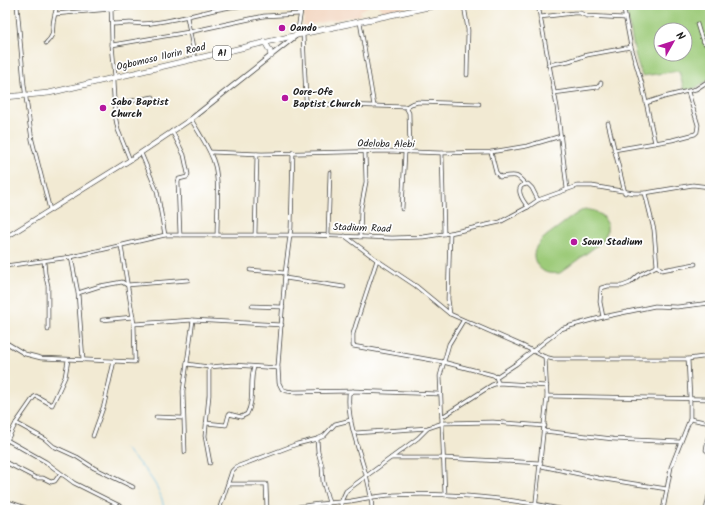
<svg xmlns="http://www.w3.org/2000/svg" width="715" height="515" font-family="Kalam,sans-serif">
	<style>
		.built { fill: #f2d4be }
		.green { fill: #9dcb79; stroke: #5c744a; fill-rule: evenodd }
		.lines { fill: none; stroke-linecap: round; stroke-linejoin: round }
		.stream { stroke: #6abfe7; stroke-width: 1 }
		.street-casing { stroke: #3c3b37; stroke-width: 4.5 }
		.secondary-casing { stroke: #3c3b37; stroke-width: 5.5 }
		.highway-casing { stroke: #3c3b37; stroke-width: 6 }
		.street { stroke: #fff; stroke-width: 3 }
		.secondary { stroke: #fff; stroke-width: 4 }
		.highway { stroke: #fff; stroke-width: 5 }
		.poi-dot { fill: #b5179e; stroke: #fff; stroke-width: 1.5 }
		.labels { text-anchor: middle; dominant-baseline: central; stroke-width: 3.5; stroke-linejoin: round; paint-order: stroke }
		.shield { fill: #fff; stroke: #606060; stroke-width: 1 }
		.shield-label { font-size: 9px; font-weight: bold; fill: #1c1c1c }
		.poi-label { font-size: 10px; font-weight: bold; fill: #1c1c1c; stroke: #fff; text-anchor: start }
		.street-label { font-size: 10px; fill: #1c1c1c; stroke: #fff }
	</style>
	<rect width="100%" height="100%" fill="#fff"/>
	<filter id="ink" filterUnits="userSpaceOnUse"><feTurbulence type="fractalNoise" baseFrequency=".025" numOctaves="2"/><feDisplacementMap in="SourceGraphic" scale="8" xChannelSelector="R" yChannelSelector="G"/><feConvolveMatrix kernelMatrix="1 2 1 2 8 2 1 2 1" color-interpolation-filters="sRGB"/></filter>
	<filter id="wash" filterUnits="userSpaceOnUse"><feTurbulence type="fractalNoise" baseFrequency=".012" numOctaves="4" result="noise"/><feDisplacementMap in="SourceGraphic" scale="16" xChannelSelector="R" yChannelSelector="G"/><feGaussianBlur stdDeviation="0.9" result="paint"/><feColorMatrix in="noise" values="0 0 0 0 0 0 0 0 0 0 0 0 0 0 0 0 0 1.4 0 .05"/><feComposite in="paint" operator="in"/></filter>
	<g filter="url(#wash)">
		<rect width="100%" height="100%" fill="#f2ead3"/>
		<g class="built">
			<polygon points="305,5 370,5 360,11 361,15 303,26"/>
			<polygon points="377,5 416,5 384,12"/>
			<polygon points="5,296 8,311 10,336 5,337"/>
		</g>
		<g class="green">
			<path d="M 625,5 L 710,5 L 710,79 C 702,84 694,91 684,90 L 679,71 L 642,76 L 636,58 ZM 661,30 L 685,30 L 685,54 L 661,54 Z"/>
			<path d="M 585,209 L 595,211 L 602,216 L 607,225 L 607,232 L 603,241 L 560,273 C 551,274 544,274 538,266 C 524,247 550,234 561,225 C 569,219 576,213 585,209 Z"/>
		</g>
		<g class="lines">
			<path class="stream" d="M 124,448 C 141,465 162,485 164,510"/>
		</g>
	</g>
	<g filter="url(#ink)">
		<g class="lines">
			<defs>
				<g id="street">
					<polyline points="17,5 24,84 32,140 50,210"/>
					<polyline points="111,5 112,45 115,77 113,81 115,115 118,130 130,160"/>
					<polyline points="464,5 468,30 467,75"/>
					<polyline points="538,5 557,107 567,189"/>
					<polyline points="623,5 631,47 642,84 655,143"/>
					<polyline points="55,14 111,9 129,5"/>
					<polyline points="187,17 195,59"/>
					<polyline points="540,17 574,13 580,13 587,16 625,18"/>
					<polyline points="360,22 374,106"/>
					<path d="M 112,24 C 118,24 124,23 130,23 C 138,23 143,25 152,23 C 181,20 209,9 239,6"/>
					<path d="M 697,24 C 700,33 701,43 710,47"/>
					<polyline points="303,34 306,99 307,102 313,104 406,107"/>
					<polyline points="297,35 302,5"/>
					<path d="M 46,43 C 56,34 51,30 54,18 C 55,14 56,10 57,5"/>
					<polyline points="112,45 189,32 264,16 300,14"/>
					<polyline points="548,65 569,61 587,55 631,47"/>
					<polyline points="554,93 598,87 601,83"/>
					<polyline points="646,103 664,97 696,89 710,80"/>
					<polyline points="115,104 153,97"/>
					<polyline points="406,107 411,104 418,102 479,104"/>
					<polyline points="406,107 409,113 410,152"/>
					<path d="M 191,119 C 199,134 211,149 215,166 C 220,186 217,214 217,235"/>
					<polyline points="608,123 625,193"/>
					<polyline points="172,131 184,155 188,174 187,177 179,179 178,182 180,235"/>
					<polyline points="614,150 672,140 695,134 697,132 698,125 688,92"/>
					<polyline points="210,152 262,154 387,151 442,153 491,152 527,146 561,136"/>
					<polyline points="293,152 291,228 285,273 278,366 279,383 282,389 287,391 294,392 353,391 440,394"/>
					<path d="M 491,152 L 496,172 L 500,177 C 514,176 515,172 525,184"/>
					<polyline points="141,153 157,191 165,235"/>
					<polyline points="442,153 444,234"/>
					<polyline points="645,193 654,230 657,266 662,270 695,264"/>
					<path d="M 528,207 C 523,201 512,185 528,184 L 532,188 L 538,200"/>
					<polyline points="402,209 405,152"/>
					<polyline points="450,233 448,299 450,314"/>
					<polyline points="255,235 257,154"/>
					<polyline points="328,235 330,172"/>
					<polyline points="345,236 377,260 416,286 450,314 521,345 545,357 553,359 688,359 710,356"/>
					<polyline points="360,237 361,208 366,182 365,151"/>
					<polyline points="71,257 78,293 83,360"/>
					<polyline points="377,260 356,324 353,334 353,346 443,362 493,375 496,377 498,383"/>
					<polyline points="44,261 45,273 48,286 48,330"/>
					<polyline points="5,266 71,257 165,235 310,235 392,238 423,237 450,233 500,222 528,207 538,200 577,186 592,186 634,193 645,193 693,185 710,187"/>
					<polyline points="250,270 285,273"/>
					<polyline points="285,278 344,287"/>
					<polyline points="78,293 100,286 122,282 127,285 188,280"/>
					<polyline points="252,306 283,307"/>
					<polyline points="603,317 600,302 601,288 608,286 622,286 630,283 639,275 657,266"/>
					<polyline points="102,320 133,317"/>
					<polyline points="134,324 193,320 282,325"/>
					<polyline points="5,342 25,354 41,358 135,362 134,324 121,246"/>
					<polyline points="187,364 209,367 233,365 278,368"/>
					<polyline points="209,367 209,395 205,436 210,463"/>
					<polyline points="496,377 516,364 561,329 570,326 603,317 655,306 677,307 710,303"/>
					<path d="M 353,391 L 349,394 C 346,432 371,471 372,510"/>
					<polyline points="547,396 710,399"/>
					<polyline points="156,417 183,418"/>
					<polyline points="442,417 492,385 498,383 547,386"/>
					<polyline points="690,419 710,423"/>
					<polyline points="16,423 45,439 53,446 77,457 94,468 133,487"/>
					<path d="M 206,423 L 226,425 L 229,414 L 241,417 L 247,414 C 255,399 249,383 254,367"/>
					<polyline points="710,425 706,450 710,453"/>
					<polyline points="544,431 613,439 681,442"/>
					<polyline points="355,433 428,428 443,423 493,422 545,426"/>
					<polyline points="93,436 104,405 114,361"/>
					<polyline points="317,439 318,452 322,466 323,482 329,503 323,510"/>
					<polyline points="7,440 46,462 74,483 128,510"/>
					<polyline points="5,444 16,423 34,397 36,396 52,405 65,377 68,360"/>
					<polyline points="185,452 183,391 193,320"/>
					<polyline points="391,458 443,458 541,463"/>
					<polyline points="5,462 36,478 43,478 51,482 55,481 60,474 62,475"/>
					<polyline points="541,466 598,478 667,489"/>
					<polyline points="228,484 266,484 267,510"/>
					<polyline points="445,495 440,376 449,344 463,321"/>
					<polyline points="5,501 32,510"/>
					<polyline points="219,510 232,471 236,467 297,444 317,439 324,436 335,424 351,420"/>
					<path d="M 285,510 C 306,504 329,503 351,501 C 365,499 379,495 393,495 C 448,492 511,498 565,510"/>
					<polyline points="341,510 341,502 346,491 418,438 428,428"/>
					<polyline points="535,510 547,396 545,357"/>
					<polyline points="663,510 671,467 690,419 690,399 688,359"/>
					<polyline points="706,510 710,491"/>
				</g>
				<polyline id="secondary" points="5,238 130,160 191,119 297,35"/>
				<g id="highway">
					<polyline points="265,42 270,51 271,56"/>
					<polyline points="5,97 49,93 297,35 438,5"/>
				</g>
			</defs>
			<use href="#street" class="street-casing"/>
			<use href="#secondary" class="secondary-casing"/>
			<use href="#highway" class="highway-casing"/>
			<use href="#street" class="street"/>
			<use href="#secondary" class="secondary"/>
			<use href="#highway" class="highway"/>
		</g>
	</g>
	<g class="poi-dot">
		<circle cx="282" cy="28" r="4"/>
		<circle cx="285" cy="98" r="4"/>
		<circle cx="103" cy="108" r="4"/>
		<circle cx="574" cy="242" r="4"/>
	</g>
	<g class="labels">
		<rect class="shield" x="213" y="46" width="18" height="14" rx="3"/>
		<g class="shield-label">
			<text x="222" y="53">A1</text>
		</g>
		<g class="poi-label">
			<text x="290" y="28">Oando</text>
			<text x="293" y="92">Oore-Ofe<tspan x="293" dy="12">Baptist Church</tspan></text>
			<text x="111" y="102">Sabo Baptist<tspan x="111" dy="12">Church</tspan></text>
			<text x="582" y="242">Soun Stadium</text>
		</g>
		<g class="street-label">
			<text transform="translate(161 57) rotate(-13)">Ogbomoso Ilorin Road</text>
			<text transform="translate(386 144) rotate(1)">Odeloba Alebi</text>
			<text transform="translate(362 228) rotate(2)">Stadium Road</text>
		</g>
	</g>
	<rect width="715" height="515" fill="none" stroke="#fff" stroke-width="20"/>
	<g transform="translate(673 42) rotate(51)"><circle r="19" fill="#ffffff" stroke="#a4a4a4"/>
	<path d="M0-3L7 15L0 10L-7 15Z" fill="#b5179e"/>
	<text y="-6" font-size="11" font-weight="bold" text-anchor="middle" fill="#1c1c1c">N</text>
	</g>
</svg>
